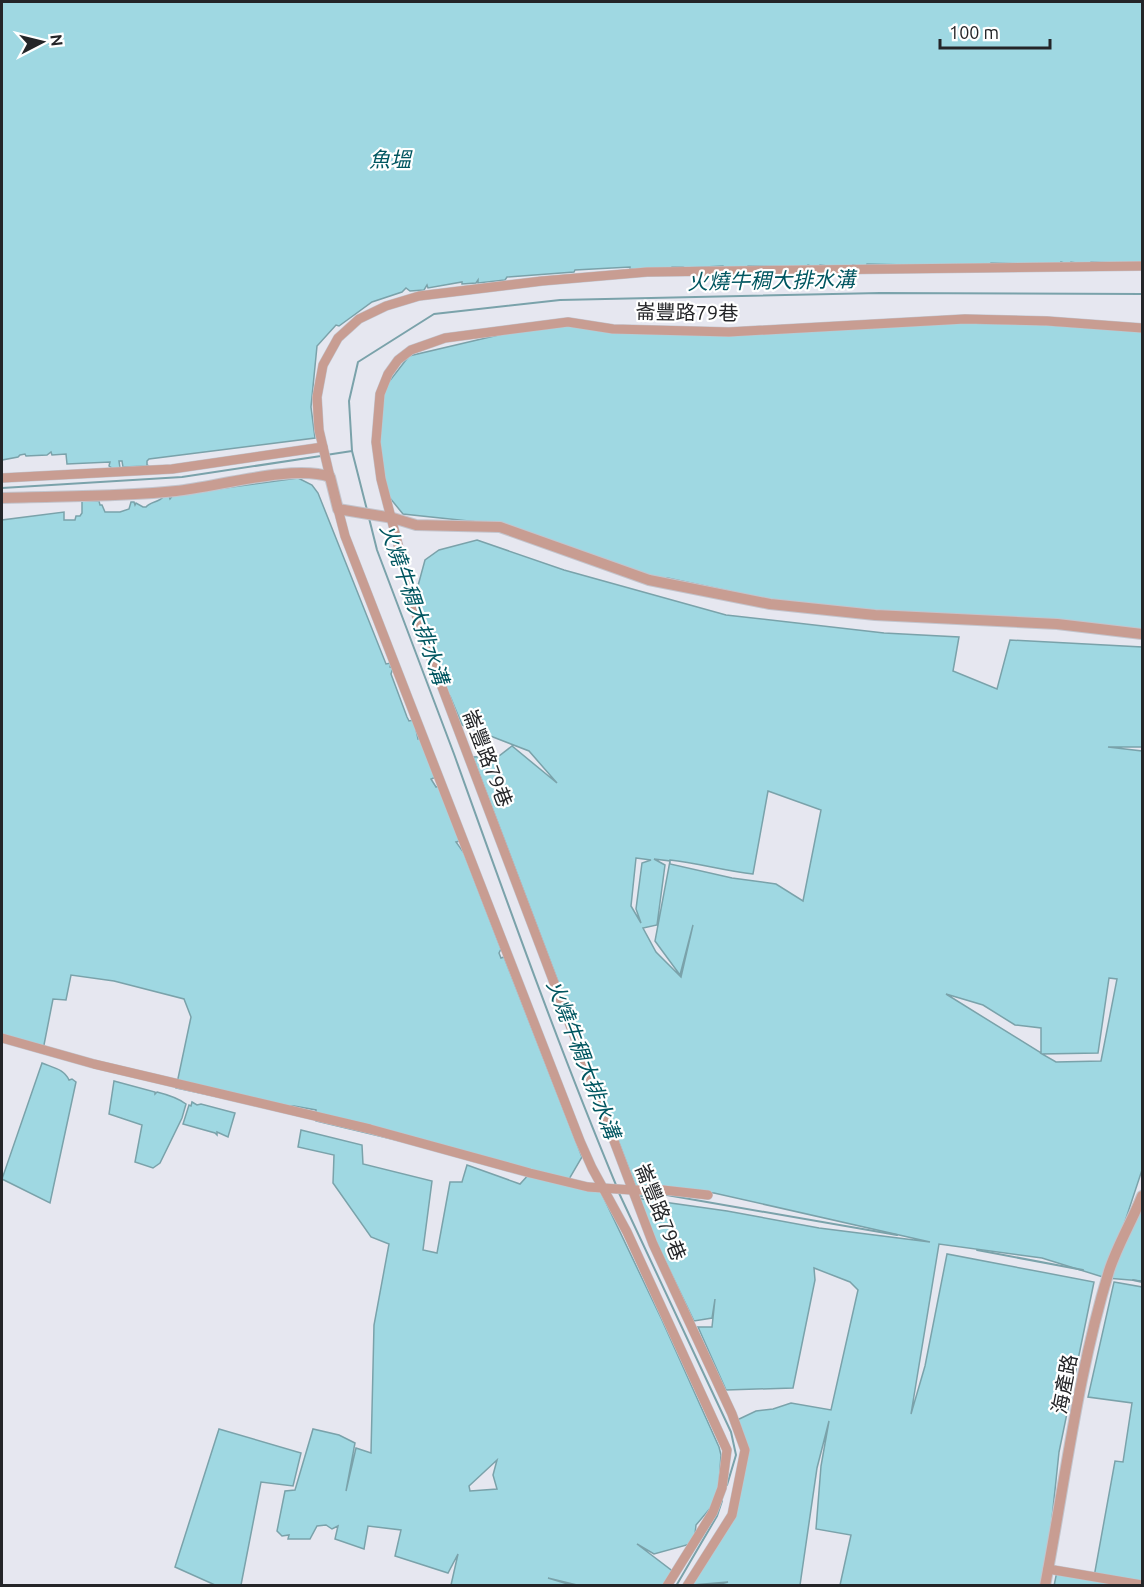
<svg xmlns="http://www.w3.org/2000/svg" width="1144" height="1587" font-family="Ubuntu,'Noto Sans TC',sans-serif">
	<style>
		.water { fill: #9fd8e2; stroke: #7aa2aa; stroke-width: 1.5; fill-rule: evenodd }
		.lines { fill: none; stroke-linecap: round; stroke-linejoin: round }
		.stream { stroke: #7aa2aa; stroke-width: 2 }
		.minor-casing { stroke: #c3c4cc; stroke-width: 10 }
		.tertiary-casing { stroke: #c3c4cc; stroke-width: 12 }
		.minor { stroke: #c89d92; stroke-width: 9 }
		.tertiary { stroke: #c89d92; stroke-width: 10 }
		.labels { text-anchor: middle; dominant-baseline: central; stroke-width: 4.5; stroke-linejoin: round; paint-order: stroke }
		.street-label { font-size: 20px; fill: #242528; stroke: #fff }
		.water-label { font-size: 21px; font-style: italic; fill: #005660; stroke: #fff }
	</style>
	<rect width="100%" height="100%" fill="#e6e7f0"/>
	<g class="water">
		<polygon points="2,2 1142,2 1142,264 1091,262 1089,265 1071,262 1070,265 1061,262 1060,265 991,263 988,267 867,264 865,268 853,265 852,269 820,265 817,268 808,265 806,267 748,266 747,268 724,268 723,266 685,268 683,267 672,267 671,269 630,269 630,267 575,270 574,272 507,277 505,280 478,283 478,280 476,283 462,284 462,282 428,288 427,285 424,290 410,291 406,288 402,292 372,302 339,326 336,325 317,346 311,407 315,438 149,459 147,461 147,465 149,466 123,467 122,461 119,461 120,468 109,469 112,468 109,466 110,462 67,464 66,454 52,455 51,452 47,455 26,456 25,454 20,455 18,457 2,460"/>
		<polygon points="953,323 1033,324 1142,331 1142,634 804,607 667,578 665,586 478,522 403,514 385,492 375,430 381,392 409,356 507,333 570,325 615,333"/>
		<path d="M 298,478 L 312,485 L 318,493 L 386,664 L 391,663 L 390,667 L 393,668 L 391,674 L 407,717 L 409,721 L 414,720 L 418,739 L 420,738 L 436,777 L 431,779 L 436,787 L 439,786 L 460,841 L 456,842 L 464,853 L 501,949 L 499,953 L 501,958 L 504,957 L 582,1157 L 568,1181 L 316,1121 L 316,1110 L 294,1106 L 261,1106 L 176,1088 L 191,1017 L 184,999 L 114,981 L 71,975 L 66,1000 L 53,999 L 43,1050 L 2,1039 L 2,520 L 64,512 L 64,520 L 75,520 L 76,516 L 80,516 L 82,513 L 82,501 L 99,501 L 100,505 L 102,505 L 105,512 L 120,512 L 129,509 L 131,502 L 134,502 L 135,505 L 136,503 L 143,507 L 146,507 C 151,501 159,503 164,496 L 169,496 L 170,499 L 173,495 Z"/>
		<path d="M 477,540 L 564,570 L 726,615 L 884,633 L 959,637 L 953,671 L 997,689 L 1010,640 L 1142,647 L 1142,747 L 1108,747 L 1142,751 L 1142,1170 L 1110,1267 L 1142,1189 L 1142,1281 L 1106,1278 L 1042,1258 L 939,1244 L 911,1414 L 925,1366 L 947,1254 L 1094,1282 L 1059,1452 L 1045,1585 L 840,1585 L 851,1535 L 816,1529 L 821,1466 L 829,1421 L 817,1468 L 800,1585 L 717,1585 L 728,1582 L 692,1585 L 732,1515 L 745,1454 L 735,1421 L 756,1411 L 773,1409 L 791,1403 L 831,1410 L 858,1290 L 850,1282 L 814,1268 L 815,1280 L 793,1388 L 726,1390 L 698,1327 L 712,1327 L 715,1299 L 712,1318 L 694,1321 L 635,1198 L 727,1211 L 819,1228 L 930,1242 L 714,1193 L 637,1190 L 473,757 L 499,756 L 512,746 L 557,783 L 529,751 L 462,725 L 450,696 L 444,695 L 416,593 L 425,560 L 439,550 ZM 768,791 L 821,810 L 803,901 L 776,884 L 732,878 L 670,864 L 670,860 C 698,863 725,871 753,874 ZM 636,858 L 651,860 L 642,863 L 636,909 L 641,923 L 631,906 ZM 654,859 L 670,861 L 655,941 L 680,975 L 693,925 L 681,977 L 656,952 L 643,928 L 657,925 L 665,865 ZM 1109,978 L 1117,979 L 1101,1061 L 1056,1062 L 1042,1054 L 1098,1053 ZM 946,994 L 983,1005 L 1015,1025 L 1041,1028 L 1041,1053 Z"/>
		<path d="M 42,1063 C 54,1068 64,1069 69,1080 L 72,1079 L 76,1082 L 50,1203 L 2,1179 Z"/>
		<path d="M 114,1081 L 155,1092 L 155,1094 L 157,1092 C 169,1095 178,1098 186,1104 L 182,1118 L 160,1163 L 153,1168 L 135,1162 L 142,1125 L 109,1114 Z"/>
		<polygon points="192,1102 197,1105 201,1104 235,1113 228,1137 217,1132 217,1135 215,1133 183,1124 189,1105 191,1106"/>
		<path d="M 301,1130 L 362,1145 L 363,1164 L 432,1181 L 423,1250 L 437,1253 L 450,1182 L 462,1182 L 467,1165 L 520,1184 L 530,1173 L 599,1188 L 662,1320 L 719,1447 L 721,1455 L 718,1499 L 696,1525 L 694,1543 L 654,1554 L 637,1544 L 675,1573 L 667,1585 L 577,1585 L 548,1578 L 571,1585 L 451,1585 L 458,1554 L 448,1573 L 395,1556 L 401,1530 L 368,1526 L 364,1549 L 335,1539 L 338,1526 L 332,1529 L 326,1525 L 317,1526 L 310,1539 L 288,1539 L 289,1535 L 282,1536 L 277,1531 L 285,1491 L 295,1490 L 313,1429 L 339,1435 L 355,1443 L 346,1491 L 356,1448 L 371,1453 L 374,1325 L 389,1244 L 371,1237 L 333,1183 L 334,1155 L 298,1147 ZM 497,1460 L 493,1475 L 497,1489 L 470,1491 L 469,1486 Z"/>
		<polygon points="1114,1282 1142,1287 1142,1585 1054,1586 1057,1571 1094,1577 1115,1461 1123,1462 1132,1403 1088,1397"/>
		<polygon points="219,1429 301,1453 293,1486 261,1482 241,1585 215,1585 175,1567"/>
	</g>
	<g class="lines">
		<g class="stream">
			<polyline points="326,455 352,451"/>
			<polyline points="2,488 182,477 321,456"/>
			<polyline points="367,510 352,451 349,401 358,362 434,314 560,300 880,293 1142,294"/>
			<path d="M 369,518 L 377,550 C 402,618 429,686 454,754 C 506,899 557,1043 616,1185"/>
			<polyline points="619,1193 731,1432 736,1455 727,1485"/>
			<polyline points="661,1194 897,1235"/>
			<polyline points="637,1197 655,1194"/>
			<polyline points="977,1250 1083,1270"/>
			<polyline points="1133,1280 1142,1282"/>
			<polyline points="676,1586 717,1516 722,1501"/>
		</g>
		<defs>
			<g id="minor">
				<polyline points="330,477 319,430 317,397 323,365 338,338 359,319 386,306 419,296 542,281 647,272 1142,266"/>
				<polyline points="2,478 172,469 323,447"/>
				<polyline points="338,509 345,536 580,1141 592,1168 627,1232 727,1450 722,1488 713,1512 667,1586"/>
				<polyline points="2,1038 94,1064 370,1129 530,1173 588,1187 632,1190 663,1190 708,1195"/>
				<polyline points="1048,1569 1142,1585"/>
				<polyline points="687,1586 732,1515 745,1450 732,1414 653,1244 420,629 381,479 376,442 380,394 388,374 398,360 411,350 445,338 568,322 613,329 729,332 965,319 1047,321 1142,328"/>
			</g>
			<g id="tertiary">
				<path d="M 2,498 C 59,496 118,497 176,491 C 216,487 294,464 330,477 L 338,509 L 393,518 L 416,525 L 500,527 L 649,580 L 770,604 L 875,615 L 1057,624 L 1142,634"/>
				<path d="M 1045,1586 C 1065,1482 1078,1372 1109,1271 C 1117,1246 1132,1221 1142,1196"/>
			</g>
		</defs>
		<use href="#minor" class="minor-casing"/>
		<use href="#tertiary" class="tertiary-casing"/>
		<use href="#minor" class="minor"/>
		<use href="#tertiary" class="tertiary"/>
	</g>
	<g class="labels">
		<g class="street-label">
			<text transform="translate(687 312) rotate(1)">崙豐路79巷</text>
			<text transform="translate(488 758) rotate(69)">崙豐路79巷</text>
			<text transform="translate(661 1212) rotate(68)">崙豐路79巷</text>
			<text transform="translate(1064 1384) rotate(-79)">海產路</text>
		</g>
		<g class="water-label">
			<text x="390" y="159">魚塭</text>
			<text transform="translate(771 280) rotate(-1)">火燒牛稠大排水溝</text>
			<text transform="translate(415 604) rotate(71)">火燒牛稠大排水溝</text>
			<text transform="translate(584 1059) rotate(69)">火燒牛稠大排水溝</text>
		</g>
	</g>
	<rect width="1144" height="1587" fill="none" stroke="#242528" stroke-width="6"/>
	<g transform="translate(42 42) rotate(83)" stroke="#ffffff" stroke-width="4.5" paint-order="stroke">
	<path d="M0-4.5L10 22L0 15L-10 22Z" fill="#242528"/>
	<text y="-9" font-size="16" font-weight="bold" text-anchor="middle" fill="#242528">N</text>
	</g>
	<path d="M940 39v9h110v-9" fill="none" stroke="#242528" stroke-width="3"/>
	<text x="949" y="39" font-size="18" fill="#242528" stroke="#ffffff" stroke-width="4.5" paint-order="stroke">100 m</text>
</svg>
